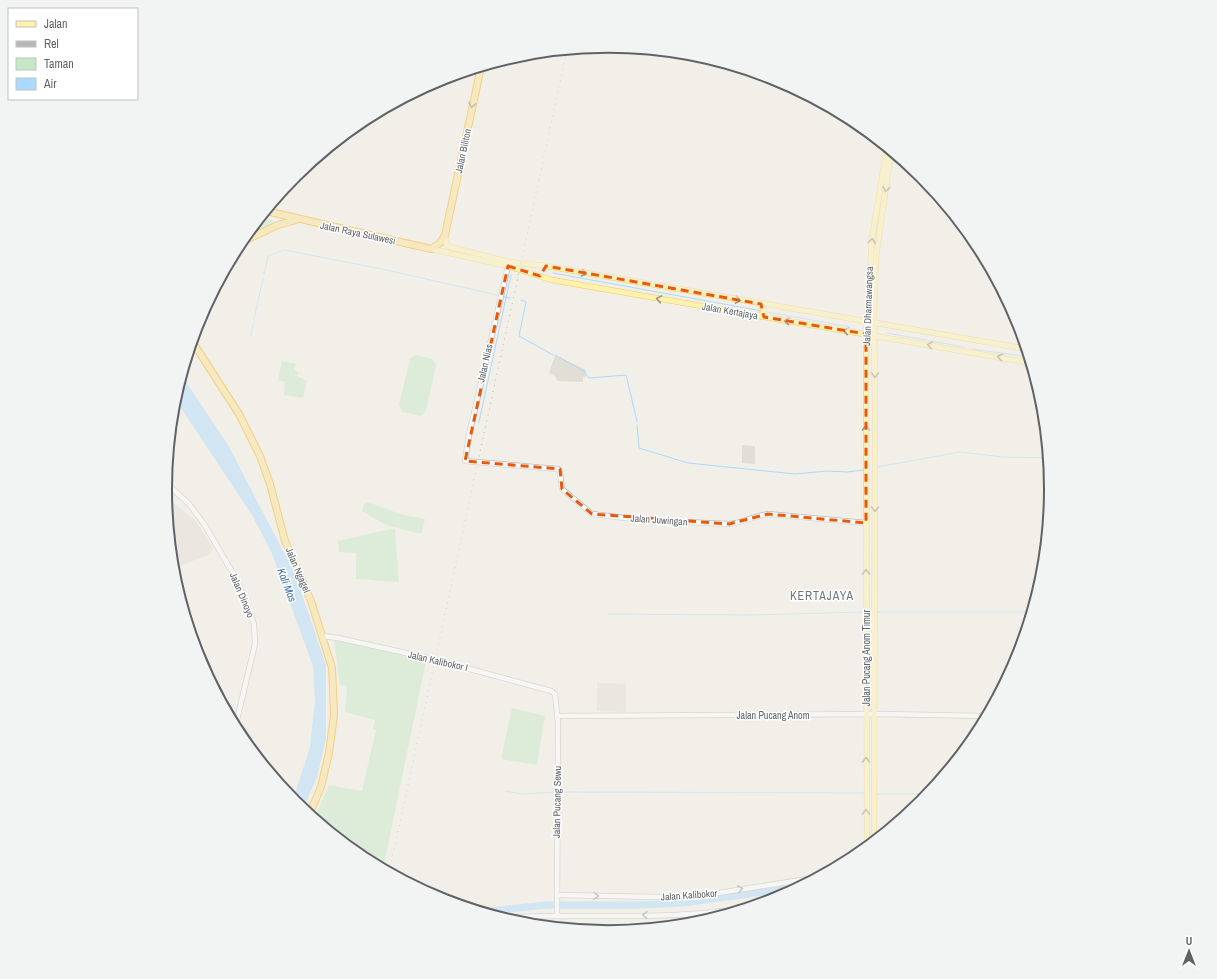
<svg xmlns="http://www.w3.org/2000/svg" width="1217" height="979" font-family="'Archivo Narrow',sans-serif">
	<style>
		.education { fill: #e1ded6 }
		.green { fill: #c5e8c5 }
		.water { fill: #aadaff }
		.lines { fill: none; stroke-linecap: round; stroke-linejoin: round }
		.stream { stroke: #aadaff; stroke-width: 1 }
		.river { stroke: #aadaff; stroke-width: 7 }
		.secondary-casing { stroke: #b6babf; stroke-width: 6 }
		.primary-casing { stroke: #f2c960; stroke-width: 6 }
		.highway-casing { stroke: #f9ab00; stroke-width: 8 }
		.secondary { stroke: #fff; stroke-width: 4.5 }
		.primary { stroke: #fff2af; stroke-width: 5 }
		.highway { stroke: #fde293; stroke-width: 6 }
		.rail { stroke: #b6b7b8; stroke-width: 1; stroke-dasharray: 1 5; stroke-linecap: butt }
		.oneway { stroke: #8e8975 }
		.oneway2 { stroke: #979581 }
		.oneway3 { stroke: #979a9d }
		.marked { fill: none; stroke: #e8590c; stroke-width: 3; stroke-dasharray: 8 5; stroke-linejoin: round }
		.labels { text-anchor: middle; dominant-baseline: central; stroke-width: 3; stroke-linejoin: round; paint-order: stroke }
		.street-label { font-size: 10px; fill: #5f6368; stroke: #fff }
		.water-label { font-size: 11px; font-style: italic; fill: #4174aa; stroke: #fff }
		.quarter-label { font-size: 12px; letter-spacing: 1px; fill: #70757a; stroke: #fff }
		.rim { fill: none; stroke: #5f6368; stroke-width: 2 }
	</style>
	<rect width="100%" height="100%" fill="#f1efe8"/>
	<g class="education">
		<polygon points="555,355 586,370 586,377 583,377 583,382 558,381 554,375 549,373"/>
		<polygon points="742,445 755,446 755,464 742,463"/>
		<polygon points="166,497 195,520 213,548 210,554 173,569"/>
		<polygon points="597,683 626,684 626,712 597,711"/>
	</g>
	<g class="green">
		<polygon points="261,218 274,221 275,223 244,238"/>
		<polygon points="416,355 432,359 436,365 426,411 421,416 403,412 399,405 410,359"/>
		<polygon points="282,361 296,364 294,370 299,372 297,376 307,381 303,398 284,395 285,382 278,380"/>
		<polygon points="368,502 400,514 425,519 421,534 386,525 362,511 364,504"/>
		<polygon points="391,529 395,530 399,582 356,579 356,553 339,552 338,541"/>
		<polygon points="337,639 426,661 383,869 362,858 314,819 329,785 362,791 376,730 373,729 375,720 345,712 347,686 340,685 334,641"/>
		<polygon points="512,708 545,716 537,765 501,759"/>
	</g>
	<polygon class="water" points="182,376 228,445 295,574 326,665 326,739 317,777 303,809 293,800 310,747 315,701 313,666 271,551 252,515 175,399"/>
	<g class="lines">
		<g class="stream">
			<polyline points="553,273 762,311"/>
			<polyline points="264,274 268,256 284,250 382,269 497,295"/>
			<polyline points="504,297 510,298"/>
			<polyline points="521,300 526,302 519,336 553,355"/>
			<polyline points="767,312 851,327"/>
			<polyline points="254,319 263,279"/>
			<polyline points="887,333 964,347"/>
			<polyline points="251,336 253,324"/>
			<polyline points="972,349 1030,357"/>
			<polyline points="555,355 584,371 589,378 626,375 637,421"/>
			<polyline points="479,422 511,275"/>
			<polyline points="637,425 639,448 688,463 795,474 827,471 847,472 864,470"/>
			<polyline points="877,467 960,452 1003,457 1049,458"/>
			<polyline points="877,612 1032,612"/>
			<polyline points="608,614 751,615 865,612"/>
			<polyline points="505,791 523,794 556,792"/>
			<polyline points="559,792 866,793"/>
			<polyline points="877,794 930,794"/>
		</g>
		<polyline class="river" points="480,912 546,905 642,905 683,903 800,887"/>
		<defs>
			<g id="secondary">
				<path d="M 508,266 L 469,435 L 465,461 L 558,469 L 560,473 L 562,489 L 592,514 L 642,520 L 729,524 C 742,523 754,516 768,514 L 866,523"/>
				<polyline points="166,483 189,504 204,524 237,580 254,624 255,644 235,728"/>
				<polyline points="323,636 338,638 433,659 551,691 555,694 558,722 557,915"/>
				<polyline points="558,716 881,714 988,716"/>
				<polyline points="557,895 659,897 706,895 820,877"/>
				<path d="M 513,922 L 513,917 C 577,914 641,919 704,913 C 726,911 746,907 767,903"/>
			</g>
			<g id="primary">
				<polyline points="445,235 446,243 450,247 509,262 546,266 1027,349"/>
				<polyline points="431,249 508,266 552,280 1031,363"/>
				<polyline points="759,317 764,311 761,304"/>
				<polyline points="874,843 875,409 874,311 876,257 891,151"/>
				<polyline points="867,848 866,334 872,239 887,147"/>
			</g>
			<g id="highway">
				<polyline points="266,211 431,249 440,243 445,235 481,67"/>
				<polyline points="240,243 278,225 296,220"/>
				<polyline points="192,341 239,414 260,456 270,484 285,541 311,601 332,668 334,715 329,753 321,787 309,815"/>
			</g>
		</defs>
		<use href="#secondary" class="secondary-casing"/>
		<use href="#primary" class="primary-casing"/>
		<use href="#highway" class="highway-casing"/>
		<use href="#secondary" class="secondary"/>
		<use href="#primary" class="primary"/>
		<use href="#highway" class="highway"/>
		<polyline class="rail" points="389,873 567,50"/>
	</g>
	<defs><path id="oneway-chevron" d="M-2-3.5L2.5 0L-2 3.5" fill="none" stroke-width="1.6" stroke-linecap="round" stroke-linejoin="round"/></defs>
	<use class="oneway" href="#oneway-chevron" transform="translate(472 105) rotate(102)"/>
	<g class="oneway2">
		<use href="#oneway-chevron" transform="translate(886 189) rotate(98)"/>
		<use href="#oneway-chevron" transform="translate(872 241) rotate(-83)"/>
		<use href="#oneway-chevron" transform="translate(584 273) rotate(10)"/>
		<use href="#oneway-chevron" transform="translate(659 299) rotate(-170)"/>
		<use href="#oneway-chevron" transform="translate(738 300) rotate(10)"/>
		<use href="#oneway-chevron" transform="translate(787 321) rotate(-171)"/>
		<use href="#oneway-chevron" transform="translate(846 331) rotate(-171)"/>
		<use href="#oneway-chevron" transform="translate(930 345) rotate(-171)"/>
		<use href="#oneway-chevron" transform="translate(1000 357) rotate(-170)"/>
		<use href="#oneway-chevron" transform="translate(875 375) rotate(90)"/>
		<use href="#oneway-chevron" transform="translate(866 428) rotate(-90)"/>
		<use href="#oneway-chevron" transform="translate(875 509) rotate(91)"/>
		<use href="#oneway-chevron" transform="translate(866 572) rotate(-90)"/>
		<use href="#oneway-chevron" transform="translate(866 760) rotate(-90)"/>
		<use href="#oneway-chevron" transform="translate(866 812) rotate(-91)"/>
	</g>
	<g class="oneway3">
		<use href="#oneway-chevron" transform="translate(740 889) rotate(-10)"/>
		<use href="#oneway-chevron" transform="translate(596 896) rotate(1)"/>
		<use href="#oneway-chevron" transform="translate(645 915) rotate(-179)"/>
	</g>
	<path d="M0 0H1217V979H0ZM 508,266 L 540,276 L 546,266 L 761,304 L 764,317 L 866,334 L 866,523 L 768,514 L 729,524 L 592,514 L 562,489 L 560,469 L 465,461 Z" fill="#f1efe8" fill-opacity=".55" fill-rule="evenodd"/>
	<path class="marked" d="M 508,266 L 540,276 L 546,266 L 761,304 L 764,317 L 866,334 L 866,523 L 768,514 L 729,524 L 592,514 L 562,489 L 560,469 L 465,461 Z"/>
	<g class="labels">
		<g class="street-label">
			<text transform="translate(463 151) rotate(-78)">Jalan Biliton</text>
			<text transform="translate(358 233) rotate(12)">Jalan Raya Sulawesi</text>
			<text transform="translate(868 306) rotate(-88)">Jalan Dharmawangsa</text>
			<text transform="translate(730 311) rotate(10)">Jalan Kertajaya</text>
			<text transform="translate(485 363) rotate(-77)">Jalan Nias</text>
			<text transform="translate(659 520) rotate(4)">Jalan Juwingan</text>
			<text transform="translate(298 570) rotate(67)">Jalan Ngagel</text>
			<text transform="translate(242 595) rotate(67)">Jalan Dinoyo</text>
			<text transform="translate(866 658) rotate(-90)">Jalan Pucang Anom Timur</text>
			<text transform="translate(438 661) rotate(13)">Jalan Kalibokor I</text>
			<text x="773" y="715">Jalan Pucang Anom</text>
			<text transform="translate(557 802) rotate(-89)">Jalan Pucang Sewu</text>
			<text transform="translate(689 895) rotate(-4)">Jalan Kalibokor</text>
		</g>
		<g class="water-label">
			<text transform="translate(287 585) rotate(69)">Kali Mas</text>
		</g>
		<g class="quarter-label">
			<text x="822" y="596">KERTAJAYA</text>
		</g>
	</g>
	<path d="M0 0H1217V979H0ZM172 489a436 436 0 1 1 872 0a436 436 0 1 1-872 0Z" fill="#f2f3f3" fill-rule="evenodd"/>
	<path class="rim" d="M172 489a436 436 0 1 1 872 0a436 436 0 1 1-872 0Z"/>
	<rect x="8" y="8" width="130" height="92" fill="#ffffff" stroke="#bfc1c3"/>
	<rect x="16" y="21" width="20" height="6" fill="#fff2af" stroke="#bfc1c3"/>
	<text x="44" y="28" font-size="12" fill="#5f6368">Jalan</text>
	<rect x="16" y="41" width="20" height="6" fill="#b6b7b8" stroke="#bfc1c3"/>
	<text x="44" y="48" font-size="12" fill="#5f6368">Rel</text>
	<rect x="16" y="58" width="20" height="12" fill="#c5e8c5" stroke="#bfc1c3"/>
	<text x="44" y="68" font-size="12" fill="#5f6368">Taman</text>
	<rect x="16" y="78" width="20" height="12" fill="#aadaff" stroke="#bfc1c3"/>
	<text x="44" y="88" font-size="12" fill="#5f6368">Air</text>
	<g transform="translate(1189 951)" stroke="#ffffff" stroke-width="3" paint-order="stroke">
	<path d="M0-3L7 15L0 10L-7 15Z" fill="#5f6368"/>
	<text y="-6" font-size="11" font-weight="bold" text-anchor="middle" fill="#5f6368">U</text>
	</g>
</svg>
